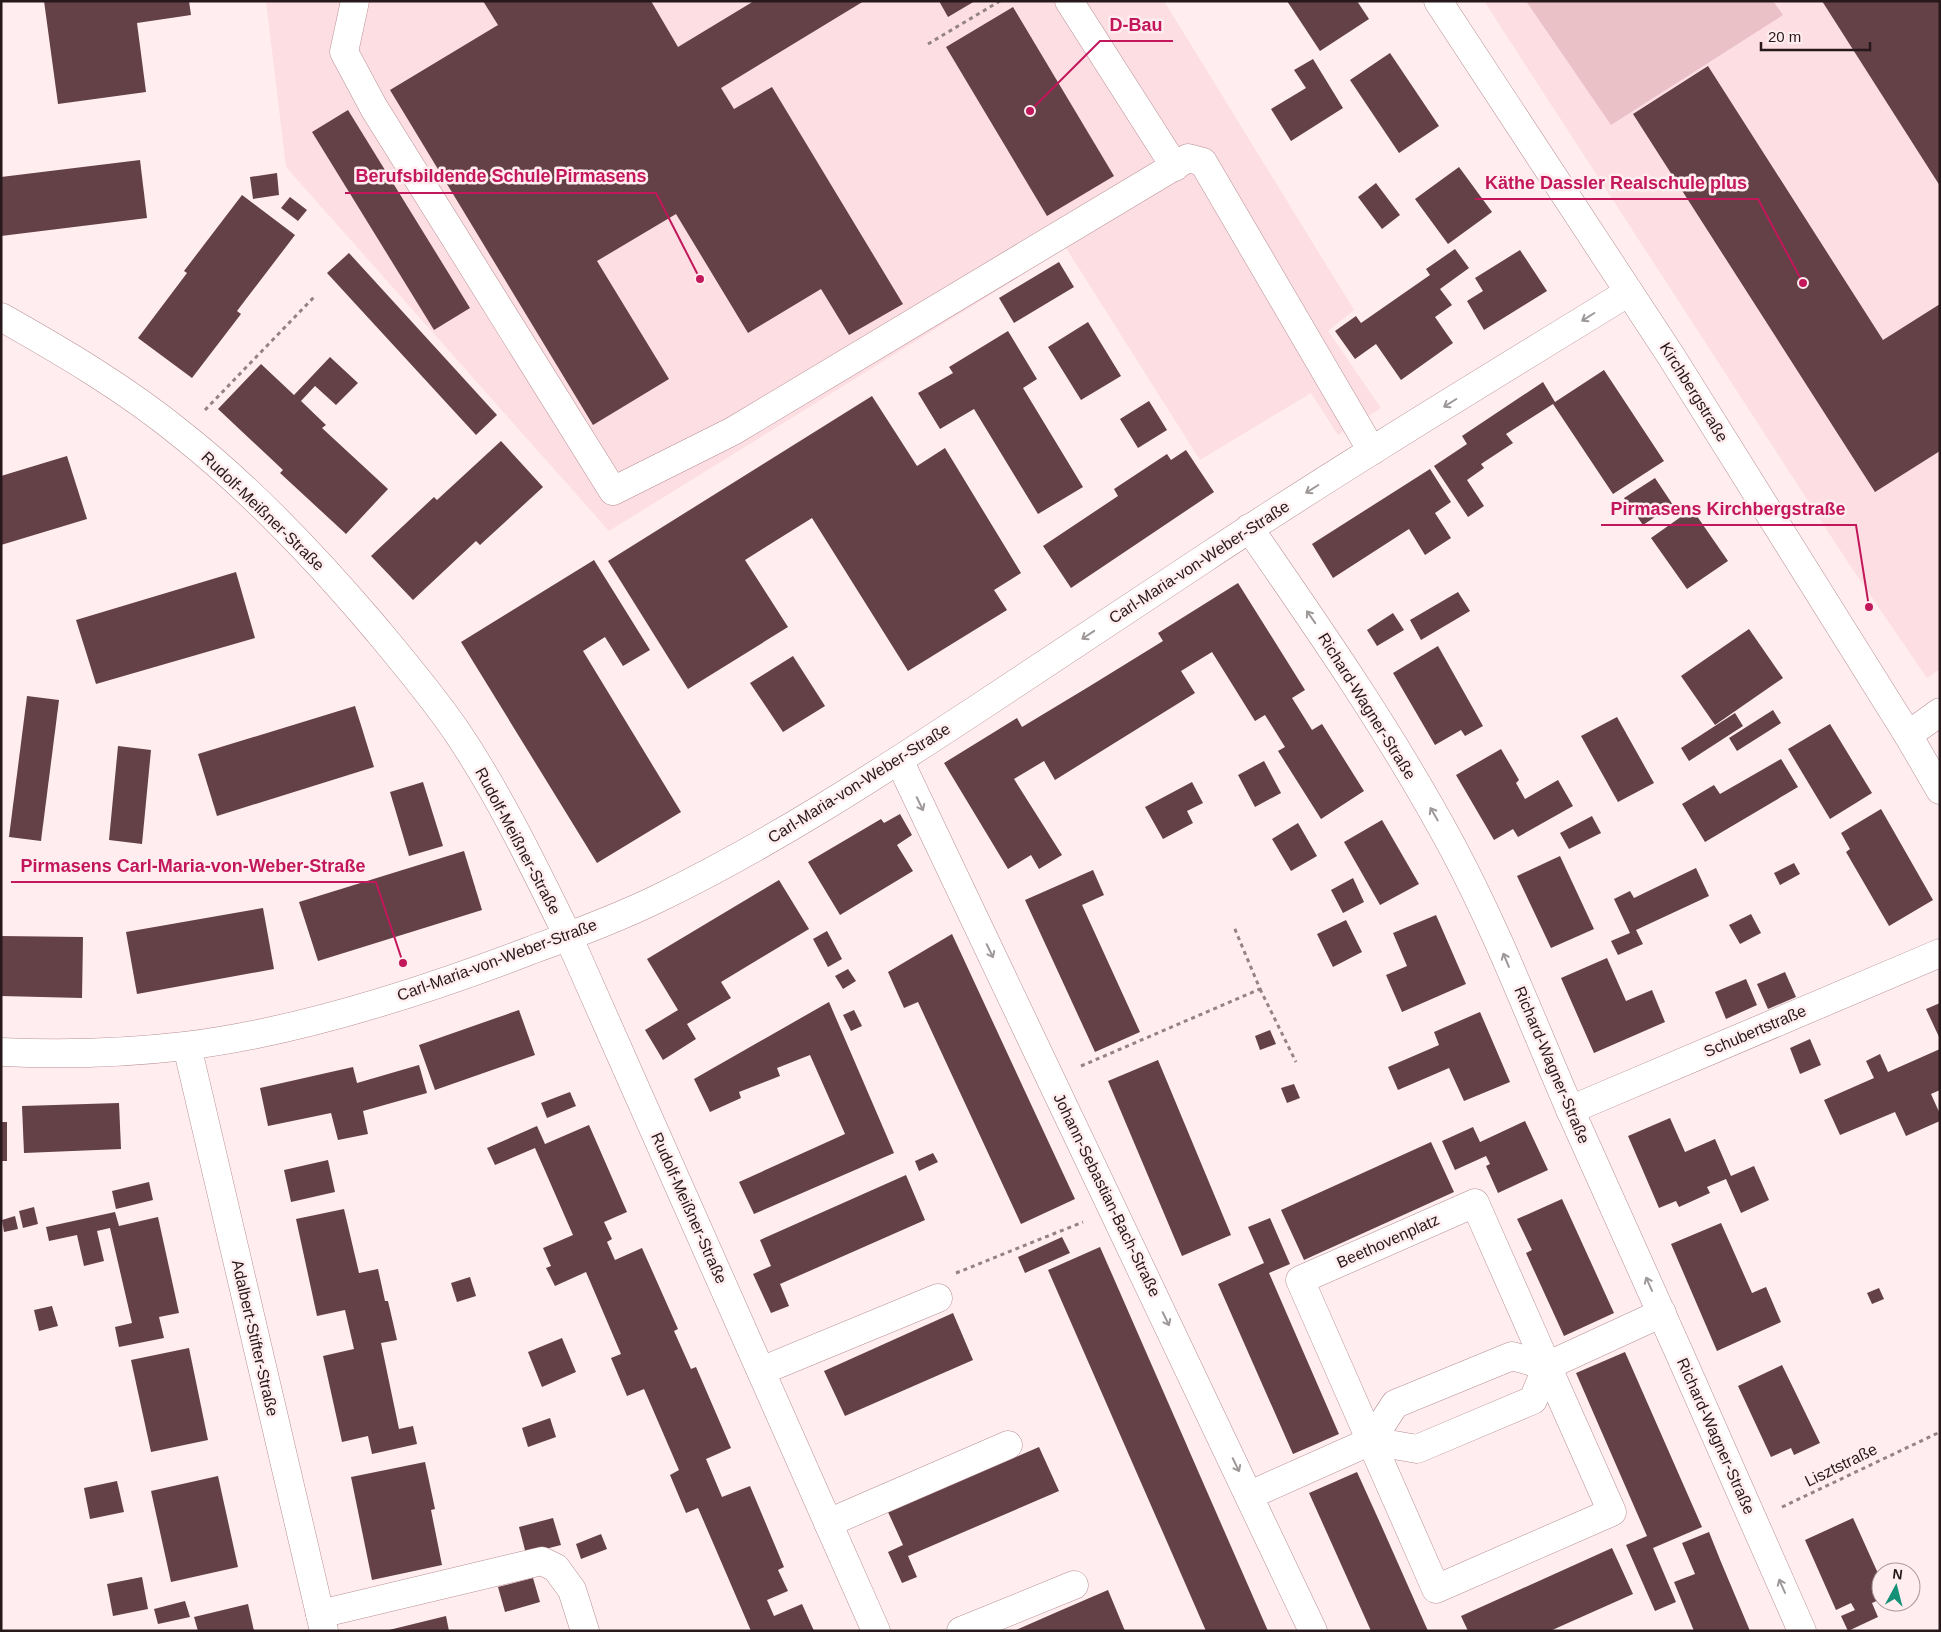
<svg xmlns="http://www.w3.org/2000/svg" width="1941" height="1632" font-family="Helvetica,sans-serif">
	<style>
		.built { fill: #fddee2 }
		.green { fill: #eac1c7 }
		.building { fill: #634147 }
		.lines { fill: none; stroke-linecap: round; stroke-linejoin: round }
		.minor-casing { stroke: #b78f95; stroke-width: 29 }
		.path { stroke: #938385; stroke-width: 3; stroke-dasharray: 4 4; stroke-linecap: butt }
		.minor { stroke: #fff; stroke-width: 28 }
		.oneway { stroke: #9e9898 }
		.labels { text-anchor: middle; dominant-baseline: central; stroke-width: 5; stroke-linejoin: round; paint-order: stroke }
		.street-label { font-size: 16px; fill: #27191b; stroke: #ffedef }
		.leader { fill: none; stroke: #c2185b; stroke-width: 2 }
		.callout-dot { fill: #c2185b; stroke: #ffedef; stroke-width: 2 }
		.callout-label { font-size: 18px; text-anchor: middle; font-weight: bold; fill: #c2185b; stroke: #ffedef; stroke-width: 5; stroke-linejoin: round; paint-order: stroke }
	</style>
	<rect width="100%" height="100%" fill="#ffedef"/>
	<g class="built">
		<polygon points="266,1 1164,1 1354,310 1328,331 1381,408 1338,435 1311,393 1200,460 1066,248 609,531 286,167"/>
		<polygon points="1484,1 1940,1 1940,669 1927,678 1849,564"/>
	</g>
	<polygon class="green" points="1526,1 1773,1 1783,15 1611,125"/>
	<g class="building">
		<polygon points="44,1 189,1 191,15 137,23 146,92 58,104"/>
		<polygon points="483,1 651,1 678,47 754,1 864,1 721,88 734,109 772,87 903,304 849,335 821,289 748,333 676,214 597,261 669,379 593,425 390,90 498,25"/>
		<polygon points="939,1 975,1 948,17"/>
		<polygon points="1287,1 1357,1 1369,19 1320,51"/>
		<polygon points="1822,1 1940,1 1940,186"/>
		<polygon points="1013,7 1114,176 1047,216 946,47"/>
		<polygon points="1390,53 1439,126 1399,153 1350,80"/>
		<polygon points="1313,59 1343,108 1291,141 1271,109 1306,88 1294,70"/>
		<polygon points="1708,66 1883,340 1940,304 1940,451 1875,492 1633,114"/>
		<polygon points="348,110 470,308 434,330 312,132"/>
		<polygon points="140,160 147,218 1,236 1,177"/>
		<polygon points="1459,167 1492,212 1448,244 1415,199"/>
		<polygon points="277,173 279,195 253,199 250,177"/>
		<polygon points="1376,183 1400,215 1382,229 1358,197"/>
		<polygon points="242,195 295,235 237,311 241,314 192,378 138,338 187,273 184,271"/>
		<polygon points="290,197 307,210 298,221 281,208"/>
		<polygon points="1455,249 1469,268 1440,289 1452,305 1435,317 1453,343 1401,380 1376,344 1355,359 1335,331 1356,316 1361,323 1430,275 1426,269"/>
		<polygon points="1520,250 1547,291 1484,330 1467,301 1483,291 1475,278"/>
		<polygon points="349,253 497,415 476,435 327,273"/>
		<polygon points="1059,262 1074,287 1014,323 999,298"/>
		<polygon points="1088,322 1121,376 1081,400 1048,347"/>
		<polygon points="1008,331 1037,379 1023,388 1083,487 1038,514 974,409 940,429 918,393 953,373 949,367"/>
		<polygon points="330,357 358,383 336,405 315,386 301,401 326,425 322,428 388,489 346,534 280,473 283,470 218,409 261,364 294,395"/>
		<polygon points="1604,370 1664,461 1613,494 1553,404 1506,434 1513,443 1481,464 1484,468 1467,480 1484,506 1468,517 1434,466 1467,444 1462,436 1543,382 1555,402"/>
		<polygon points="872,396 917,466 945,448 1021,573 994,590 1007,610 908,671 812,518 745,560 788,627 688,689 608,561"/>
		<polygon points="1149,401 1167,430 1138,448 1120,419"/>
		<polygon points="501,441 543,487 480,545 476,541 413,600 371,556 434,497 437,500"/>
		<polygon points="1186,450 1214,492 1071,588 1043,546 1118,496 1114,489 1167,454 1171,460"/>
		<polygon points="67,456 87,519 1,545 1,476"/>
		<polygon points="1430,469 1451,502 1435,513 1451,538 1425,555 1409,529 1333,578 1312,544"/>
		<polygon points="1655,478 1673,505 1643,525 1624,498"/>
		<polygon points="1692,509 1728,561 1687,589 1651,538"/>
		<polygon points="594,560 650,650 623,666 605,637 583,651 681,812 597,863 461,642"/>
		<polygon points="236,572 255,638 96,684 76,620"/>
		<polygon points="1238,583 1305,690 1292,698 1312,730 1322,724 1364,791 1321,819 1278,751 1285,747 1265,715 1255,721 1212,652 1181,671 1195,693 1055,780 1044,761 1014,779 1062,855 1039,869 1031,855 1008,869 944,763 1017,718 1022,727 1090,686 1163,641 1158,633"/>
		<polygon points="1458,592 1470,611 1421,640 1410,620"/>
		<polygon points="1393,613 1404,630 1377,646 1367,630"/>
		<polygon points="1749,629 1783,678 1715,725 1681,676"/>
		<polygon points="1438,646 1483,726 1465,736 1461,730 1435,745 1393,673"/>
		<polygon points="793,656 825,706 783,732 750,683"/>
		<polygon points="27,696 59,700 41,841 9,837"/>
		<polygon points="355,706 374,767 217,816 198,754"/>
		<polygon points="1773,710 1781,723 1737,751 1729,738"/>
		<polygon points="1735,713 1743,726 1689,761 1681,748"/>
		<polygon points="1617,717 1654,783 1618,802 1581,736"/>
		<polygon points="1830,724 1872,793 1830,819 1788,749"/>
		<polygon points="118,746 151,750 142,844 109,840"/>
		<polygon points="1501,749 1519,780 1516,783 1525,799 1558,780 1573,806 1518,837 1513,829 1494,840 1456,775"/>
		<polygon points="1781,759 1798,787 1705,842 1682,804 1714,785 1720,794"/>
		<polygon points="1264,761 1281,793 1255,807 1238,775"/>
		<polygon points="423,782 443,846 409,856 390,792"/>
		<polygon points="1192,782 1203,803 1187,811 1193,823 1163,839 1145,807"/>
		<polygon points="1881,809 1933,900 1889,926 1846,852 1850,849 1841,833"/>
		<polygon points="900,814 912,835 897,845 913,871 840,915 808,862 881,819 884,823"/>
		<polygon points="1592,816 1601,833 1569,849 1560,833"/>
		<polygon points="1382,820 1419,884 1380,905 1344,842"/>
		<polygon points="1298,823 1317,856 1291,871 1272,839"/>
		<polygon points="464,851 482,910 318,961 299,902"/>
		<polygon points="1560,856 1594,929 1551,948 1517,876"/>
		<polygon points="1794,863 1800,874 1780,885 1774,873"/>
		<polygon points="1696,868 1709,896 1636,930 1643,944 1618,955 1611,941 1630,933 1614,899 1630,891 1634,898"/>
		<polygon points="1093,870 1104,895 1082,905 1140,1032 1095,1052 1025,900"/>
		<polygon points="1353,878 1364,902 1343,913 1331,890"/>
		<polygon points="779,880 809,929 721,982 731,998 687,1024 696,1039 663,1060 645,1030 678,1010 647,959"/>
		<polygon points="263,908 274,969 137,994 126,932"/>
		<polygon points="1751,914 1761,933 1740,944 1729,925"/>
		<polygon points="1436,915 1466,984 1402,1012 1386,975 1407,966 1393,933"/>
		<polygon points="1346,920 1362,952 1333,967 1317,934"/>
		<polygon points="827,931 842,959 828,967 813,939"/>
		<polygon points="952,934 1075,1199 1021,1224 918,1002 904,1008 888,972"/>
		<polygon points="1,936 83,937 82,998 1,996"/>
		<polygon points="1607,958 1626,1001 1652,990 1665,1022 1594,1053 1561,978"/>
		<polygon points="848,969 856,981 843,989 835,976"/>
		<polygon points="1785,972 1796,997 1768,1009 1757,984"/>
		<polygon points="1746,979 1757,1005 1726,1019 1715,992"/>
		<polygon points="829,1002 894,1153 754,1214 739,1182 845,1134 810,1055 777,1068 780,1076 739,1092 741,1098 710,1112 694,1079"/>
		<polygon points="1940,1003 1940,1039 1926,1009"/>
		<polygon points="519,1010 535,1055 435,1090 419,1045"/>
		<polygon points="854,1010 862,1026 851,1031 843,1015"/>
		<polygon points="1480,1012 1510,1082 1464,1101 1449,1068 1398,1090 1388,1067 1439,1045 1434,1032"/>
		<polygon points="1270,1030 1276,1044 1260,1050 1255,1036"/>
		<polygon points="1810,1039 1821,1065 1800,1074 1790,1048"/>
		<polygon points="1940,1049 1940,1090 1931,1094 1940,1114 1940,1121 1906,1136 1895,1112 1840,1135 1824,1100 1874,1078 1866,1061 1880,1054 1888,1072"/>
		<polygon points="1158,1060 1231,1235 1182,1256 1108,1081"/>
		<polygon points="419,1065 427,1093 363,1111 368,1134 338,1140 331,1113 268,1126 260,1088 353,1067 357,1083"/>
		<polygon points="1294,1084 1300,1098 1287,1103 1281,1088"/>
		<polygon points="570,1092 576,1106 547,1118 541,1103"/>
		<polygon points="119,1103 121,1149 24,1153 22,1106"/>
		<polygon points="1670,1118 1685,1152 1715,1139 1731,1176 1754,1166 1769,1200 1741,1213 1726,1179 1707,1187 1710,1193 1679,1207 1676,1201 1659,1208 1628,1136"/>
		<polygon points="1525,1121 1548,1170 1498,1193 1486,1166 1490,1164 1486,1156 1455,1170 1442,1141 1473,1127 1480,1142"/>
		<rect x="1" y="1122" width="6" height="39"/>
		<polygon points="589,1125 627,1212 604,1222 612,1239 607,1242 615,1260 642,1248 678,1329 674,1331 691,1369 696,1367 731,1448 706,1459 722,1497 750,1486 784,1567 778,1570 788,1591 767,1600 774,1616 802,1604 814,1631 751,1631 698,1508 686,1513 670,1475 679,1470 644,1389 627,1396 611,1358 621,1354 586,1272 555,1286 546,1268 551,1266 543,1248 573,1235 535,1148 495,1165 487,1148 537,1126 545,1144"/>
		<polygon points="1431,1142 1454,1192 1304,1260 1281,1210"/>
		<polygon points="933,1153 938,1162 919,1171 915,1161"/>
		<polygon points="328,1160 335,1192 291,1202 284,1170"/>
		<polygon points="906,1175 925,1220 780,1284 789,1306 771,1313 753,1274 771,1266 760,1240"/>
		<polygon points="149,1182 153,1200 116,1209 112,1191"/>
		<polygon points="1562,1199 1614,1313 1564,1336 1526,1253 1532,1250 1517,1219"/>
		<polygon points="34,1207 38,1224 23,1228 19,1211"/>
		<polygon points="344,1209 359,1273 378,1269 385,1301 388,1301 397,1340 381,1343 399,1429 413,1426 417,1444 372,1454 368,1436 342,1442 323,1356 354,1349 345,1310 317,1316 296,1219"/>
		<polygon points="115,1212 119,1226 158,1217 179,1313 159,1317 164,1338 119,1347 115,1327 132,1323 110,1228 97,1231 104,1261 84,1266 77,1235 49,1241 46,1227"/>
		<polygon points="15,1216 18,1229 4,1232 2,1220"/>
		<polygon points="1270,1218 1290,1264 1269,1273 1339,1434 1293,1454 1218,1284 1264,1263 1248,1227"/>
		<polygon points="1721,1223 1752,1293 1766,1287 1781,1322 1717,1351 1671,1244"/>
		<polygon points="1062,1237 1070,1253 1025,1273 1018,1257"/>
		<polygon points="1100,1247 1118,1288 1268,1631 1206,1631 1048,1270"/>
		<polygon points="470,1277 476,1296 457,1302 451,1283"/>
		<polygon points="1879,1288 1884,1299 1872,1304 1867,1293"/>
		<polygon points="52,1306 58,1326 39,1331 34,1310"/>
		<polygon points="953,1313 973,1360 845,1416 824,1371"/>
		<polygon points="562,1338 576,1372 542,1387 528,1352"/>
		<polygon points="189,1348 208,1440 151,1452 131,1360"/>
		<polygon points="1625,1352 1702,1527 1653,1548 1676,1602 1655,1611 1626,1545 1647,1536 1576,1373"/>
		<polygon points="1782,1365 1820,1443 1794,1455 1791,1448 1771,1457 1738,1386"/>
		<polygon points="550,1418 556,1437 528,1447 522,1428"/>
		<polygon points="1039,1447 1059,1491 908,1556 917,1577 902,1583 888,1552 903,1545 888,1512"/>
		<polygon points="425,1462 435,1509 431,1510 442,1565 372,1580 351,1477"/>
		<polygon points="1357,1472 1381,1525 1428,1631 1371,1631 1309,1493"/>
		<polygon points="218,1476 238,1567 171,1582 151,1491"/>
		<polygon points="117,1481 124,1512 90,1519 84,1488"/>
		<polygon points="553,1518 561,1545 526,1554 519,1527"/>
		<polygon points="1853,1518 1881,1580 1881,1599 1872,1603 1878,1617 1848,1631 1841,1616 1855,1610 1851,1603 1836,1610 1805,1540"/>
		<polygon points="1709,1532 1721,1562 1750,1631 1694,1631 1674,1582 1695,1574 1682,1543"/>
		<polygon points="601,1534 607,1549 581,1559 576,1544"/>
		<polygon points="1612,1548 1633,1594 1550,1631 1468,1631 1461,1616"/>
		<polygon points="142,1577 148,1609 113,1616 107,1584"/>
		<polygon points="533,1578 540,1602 505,1612 498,1587"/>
		<polygon points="1108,1590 1125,1631 1014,1631 1057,1612"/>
		<polygon points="185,1601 190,1617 158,1624 154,1609"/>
		<polygon points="248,1604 254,1631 198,1631 194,1617"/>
		<polygon points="446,1616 449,1631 389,1631 389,1630"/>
	</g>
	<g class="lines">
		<defs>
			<g id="minor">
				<polyline points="355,1 344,52 374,108 613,491 733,431 1188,158 1203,162 1372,451"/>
				<polyline points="1069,1 1175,167"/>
				<polyline points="1438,1 1671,356 1908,735 1940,790"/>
				<path d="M 1,317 C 63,352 126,389 181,434 C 252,490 314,556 372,624 C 402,660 431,694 457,732 C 500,796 534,867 568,936 L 876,1631"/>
				<path d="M 1249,528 C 1321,632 1393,736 1453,848 C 1499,934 1533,1025 1572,1114 C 1650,1286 1726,1458 1802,1631"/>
				<polyline points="1908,735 1940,712"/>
				<polyline points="899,760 1313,1631"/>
				<polyline points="187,1046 324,1631"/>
				<path d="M 1,1052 C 62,1055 124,1053 185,1046 C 299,1032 422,992 529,951 C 572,935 616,919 657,899 C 769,845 875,776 980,707 C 1054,658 1128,609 1202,560 C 1342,467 1486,380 1629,292"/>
				<polyline points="1570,1110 1940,953"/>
				<polyline points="761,1371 938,1298"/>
				<polyline points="1371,1441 1417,1449 1533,1400 1547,1366 1475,1203 1300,1280 1436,1589 1612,1512 1547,1366"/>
				<polyline points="1250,1495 1371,1441 1395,1404 1512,1356 1547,1366 1662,1313"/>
				<polyline points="828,1523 1008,1445"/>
				<polyline points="320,1614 542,1561 556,1568 572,1590 585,1631"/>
				<polyline points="961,1631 1074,1585"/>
			</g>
		</defs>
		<use href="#minor" class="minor-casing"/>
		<g class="path">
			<polyline points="928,44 1000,1"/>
			<polyline points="205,410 316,295"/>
			<polyline points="1260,989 1296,1062"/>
			<polyline points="1081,1066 1260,989 1234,927"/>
			<polyline points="956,1273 1083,1222"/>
			<polyline points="1782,1507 1940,1432"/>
		</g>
		<use href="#minor" class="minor"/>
	</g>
	<defs><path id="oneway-shaft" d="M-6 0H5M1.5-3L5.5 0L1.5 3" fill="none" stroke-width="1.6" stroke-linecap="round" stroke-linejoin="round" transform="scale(1.25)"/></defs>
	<g class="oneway">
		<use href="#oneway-shaft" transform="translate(1588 317) rotate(148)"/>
		<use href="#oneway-shaft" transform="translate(1450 403) rotate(148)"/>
		<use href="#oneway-shaft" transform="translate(1312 489) rotate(148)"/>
		<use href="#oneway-shaft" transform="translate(1311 617) rotate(-125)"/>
		<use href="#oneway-shaft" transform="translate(1088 635) rotate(146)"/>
		<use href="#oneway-shaft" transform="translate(920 804) rotate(64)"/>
		<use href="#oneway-shaft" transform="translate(1434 814) rotate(-120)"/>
		<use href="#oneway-shaft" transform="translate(990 951) rotate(64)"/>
		<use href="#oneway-shaft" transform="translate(1506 960) rotate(-113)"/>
		<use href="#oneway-shaft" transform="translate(1649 1284) rotate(-114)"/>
		<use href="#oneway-shaft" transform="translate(1166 1319) rotate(64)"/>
		<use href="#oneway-shaft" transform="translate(1236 1465) rotate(64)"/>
		<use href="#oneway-shaft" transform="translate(1782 1586) rotate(-114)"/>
	</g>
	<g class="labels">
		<g class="street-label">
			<text transform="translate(1694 392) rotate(58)">Kirchbergstraße</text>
			<text transform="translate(263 511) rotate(44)">Rudolf-Meißner-Straße</text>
			<text transform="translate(1199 562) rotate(-33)">Carl-Maria-von-Weber-Straße</text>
			<text transform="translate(1367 706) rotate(58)">Richard-Wagner-Straße</text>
			<text transform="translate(859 783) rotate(-32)">Carl-Maria-von-Weber-Straße</text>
			<text transform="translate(518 841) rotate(62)">Rudolf-Meißner-Straße</text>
			<text transform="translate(497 960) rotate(-20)">Carl-Maria-von-Weber-Straße</text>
			<text transform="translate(1755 1031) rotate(-23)">Schubertstraße</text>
			<text transform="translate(1552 1065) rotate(67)">Richard-Wagner-Straße</text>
			<text transform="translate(1107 1195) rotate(64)">Johann-Sebastian-Bach-Straße</text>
			<text transform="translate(689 1208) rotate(66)">Rudolf-Meißner-Straße</text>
			<text transform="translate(1388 1241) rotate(-24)">Beethovenplatz</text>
			<text transform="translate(255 1338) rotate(77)">Adalbert-Stifter-Straße</text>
			<text transform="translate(1716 1436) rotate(66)">Richard-Wagner-Straße</text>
			<text transform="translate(1841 1465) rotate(-26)">Lisztstraße</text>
		</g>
	</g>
	<path class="leader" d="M1030 111L1100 41H1173M700 279L656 193H345M1803 283L1758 199H1475M1869 607L1856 525H1601M403 963L376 882H11"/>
	<g class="callout-dot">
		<circle cx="1030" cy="111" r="5"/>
		<circle cx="700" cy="279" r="5"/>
		<circle cx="1803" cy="283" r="5"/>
		<circle cx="1869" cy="607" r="5"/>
		<circle cx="403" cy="963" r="5"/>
	</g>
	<g class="callout-label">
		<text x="1136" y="31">D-Bau</text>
		<text x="501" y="182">Berufsbildende Schule Pirmasens</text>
		<text x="1616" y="189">Käthe Dassler Realschule plus</text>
		<text x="1728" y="515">Pirmasens Kirchbergstraße</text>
		<text x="193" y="872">Pirmasens Carl-Maria-von-Weber-Straße</text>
	</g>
	<rect width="1941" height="1632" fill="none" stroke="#27191b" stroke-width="5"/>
	<g transform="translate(1896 1587) rotate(7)"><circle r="24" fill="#ffedef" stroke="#a9989a"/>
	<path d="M0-4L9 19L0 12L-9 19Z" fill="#169177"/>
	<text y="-8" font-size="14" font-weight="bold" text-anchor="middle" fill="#27191b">N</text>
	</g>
	<path d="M1761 42v8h109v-8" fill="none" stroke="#27191b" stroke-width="2.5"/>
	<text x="1768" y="42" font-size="15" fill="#27191b" stroke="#ffedef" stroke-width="4" paint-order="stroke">20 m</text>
</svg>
